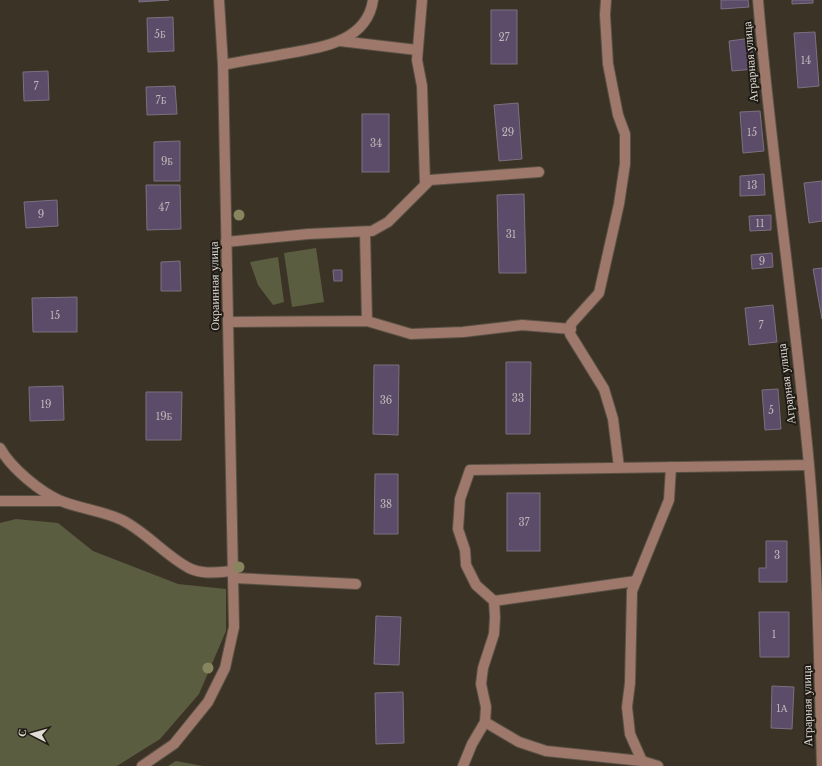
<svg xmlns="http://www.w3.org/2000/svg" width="822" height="766" font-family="'Libre Baskerville',serif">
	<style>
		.green { fill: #5b5d41 }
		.building { fill: #5d4c69; stroke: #7a7180 }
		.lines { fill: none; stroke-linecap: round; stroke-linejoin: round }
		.minor-casing { stroke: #595144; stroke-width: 12 }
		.minor { stroke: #9d786b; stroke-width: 10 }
		.tree { fill: #86855d }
		.labels { text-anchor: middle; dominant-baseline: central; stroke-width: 4; stroke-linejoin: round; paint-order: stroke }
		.number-label { font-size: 10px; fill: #bfb7b8 }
		.street-label { font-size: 12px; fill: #e0dbd3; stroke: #1f1b15 }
	</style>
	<rect width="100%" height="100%" fill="#3b3325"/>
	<g class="green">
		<polygon points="316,248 324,302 292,307 284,253"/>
		<polygon points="278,257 284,302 273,305 258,285 250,262"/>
		<polygon points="16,519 58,523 93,551 178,584 226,589 226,631 199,694 160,739 117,766 0,766 0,523"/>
		<polygon points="176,761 203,766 168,766"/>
	</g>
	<g class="building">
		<polygon points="139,0 169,0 139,2"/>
		<polygon points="721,0 748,0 749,7 721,9"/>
		<polygon points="792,0 813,0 813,3 792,4"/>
		<rect x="491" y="10" width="26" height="54"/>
		<polygon points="173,17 174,51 148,52 147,18"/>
		<polygon points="815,32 819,86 798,88 794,33"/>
		<polygon points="752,38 755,69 732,71 729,41"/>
		<polygon points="48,71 49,100 24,101 23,72"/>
		<polygon points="175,86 177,114 147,115 146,87"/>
		<polygon points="518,103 522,159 499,161 494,105"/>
		<polygon points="760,111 764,151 743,153 740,112"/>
		<rect x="362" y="114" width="27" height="58"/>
		<polygon points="180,141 180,181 154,181 154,142"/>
		<polygon points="764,174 765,195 740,196 740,176"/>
		<polygon points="822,181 822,221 809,223 804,183"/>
		<polygon points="146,185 180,185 181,229 147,230"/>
		<polygon points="524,194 526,273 499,273 497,195"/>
		<polygon points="57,200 58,226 26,228 24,202"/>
		<polygon points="771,215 771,230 750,231 749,216"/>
		<polygon points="772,253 773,267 752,269 751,255"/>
		<polygon points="180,261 181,291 161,291 161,262"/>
		<polygon points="822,268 822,319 813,269"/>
		<polygon points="333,270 342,270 342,281 334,281"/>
		<polygon points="77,297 77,332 33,332 32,298"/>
		<polygon points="773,305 777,342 749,345 745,308"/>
		<polygon points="506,362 531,362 530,434 506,434"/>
		<polygon points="374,365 399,365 398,435 373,434"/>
		<polygon points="63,386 64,420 30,421 29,387"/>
		<polygon points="778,389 781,429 765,430 762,390"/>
		<polygon points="146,392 182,392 181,440 146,440"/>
		<polygon points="375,474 398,474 398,534 374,534"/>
		<rect x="507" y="493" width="33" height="58"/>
		<polygon points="766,541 787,541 787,582 759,582 759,568 766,568"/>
		<polygon points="759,612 789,612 789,657 760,657"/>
		<polygon points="376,616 401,617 399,665 374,664"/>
		<polygon points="772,686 794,687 792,729 771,728"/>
		<polygon points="403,692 404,743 376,744 375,693"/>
	</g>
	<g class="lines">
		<defs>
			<g id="minor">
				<polyline points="422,0 417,60 422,86 425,184"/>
				<polyline points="606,0 605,15 608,64 618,115 625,134 625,164 619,204 599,293 571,324 570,334 604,389 613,419 619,467"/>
				<path d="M 758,0 C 771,155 795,310 809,465 C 818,565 819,666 822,766"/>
				<polyline points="340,41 417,50"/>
				<path d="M 223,65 C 243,61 263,58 284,54 C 318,48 367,43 373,0"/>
				<polyline points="365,232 367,321"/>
				<polyline points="226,242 308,234 372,231 388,222 430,180 539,172"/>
				<polyline points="228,322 367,321 411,334 463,332 522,325 571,329"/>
				<path d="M 0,448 C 11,468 40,492 61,501 C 81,509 103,511 122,520 C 146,532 166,556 189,568 C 203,575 219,572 234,571"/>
				<polyline points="0,501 61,501"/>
				<polyline points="234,578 356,584"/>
				<polyline points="494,601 636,581"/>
				<polyline points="485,722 519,742 546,751 642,761 658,766"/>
				<polyline points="642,761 630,734 627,707 630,683 632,591 669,500 671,467"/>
				<polyline points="142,766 174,744 208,702 225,668 234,627 223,65 219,0"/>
				<polyline points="463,766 472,744 485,722 486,707 481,684 483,668 494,634 495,617 494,601 476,585 466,565 465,550 458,529 460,499 470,470 809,465"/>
			</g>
		</defs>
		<use href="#minor" class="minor-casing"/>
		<use href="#minor" class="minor"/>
	</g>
	<g class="tree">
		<circle cx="239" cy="215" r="5.5"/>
		<circle cx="239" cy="567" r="5.5"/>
		<circle cx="208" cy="668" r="5.5"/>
	</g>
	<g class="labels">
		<g class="number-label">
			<text x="160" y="34">5Б</text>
			<text x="504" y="37">27</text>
			<text x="806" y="60">14</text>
			<text x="36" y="86">7</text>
			<text x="161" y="100">7Б</text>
			<text x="508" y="132">29</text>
			<text x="752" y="132">15</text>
			<text x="376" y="143">34</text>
			<text x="167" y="161">9Б</text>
			<text x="752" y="185">13</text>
			<text x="164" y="207">47</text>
			<text x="41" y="214">9</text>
			<text x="760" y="223">11</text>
			<text x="511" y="234">31</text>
			<text x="762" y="261">9</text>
			<text x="55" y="315">15</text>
			<text x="761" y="325">7</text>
			<text x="518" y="398">33</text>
			<text x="386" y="400">36</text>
			<text x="46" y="404">19</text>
			<text x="771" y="410">5</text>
			<text x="164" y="416">19Б</text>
			<text x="386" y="504">38</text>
			<text x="524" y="522">37</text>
			<text x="777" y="555">3</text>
			<text x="774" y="634">1</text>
			<text x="782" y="708">1А</text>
		</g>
		<g class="street-label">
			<text transform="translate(750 62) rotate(-95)">Аграрная улица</text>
			<text transform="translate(214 286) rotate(-91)">Окраинная улица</text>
			<text transform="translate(786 384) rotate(-97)">Аграрная улица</text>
			<text transform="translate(807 706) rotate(-91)">Аграрная улица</text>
		</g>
	</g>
	<g transform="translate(32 734) rotate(276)" stroke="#1f1b15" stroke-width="3" paint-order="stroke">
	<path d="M0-3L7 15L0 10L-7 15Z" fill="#e0dbd3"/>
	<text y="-6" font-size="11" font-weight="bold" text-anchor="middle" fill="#e0dbd3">С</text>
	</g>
</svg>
